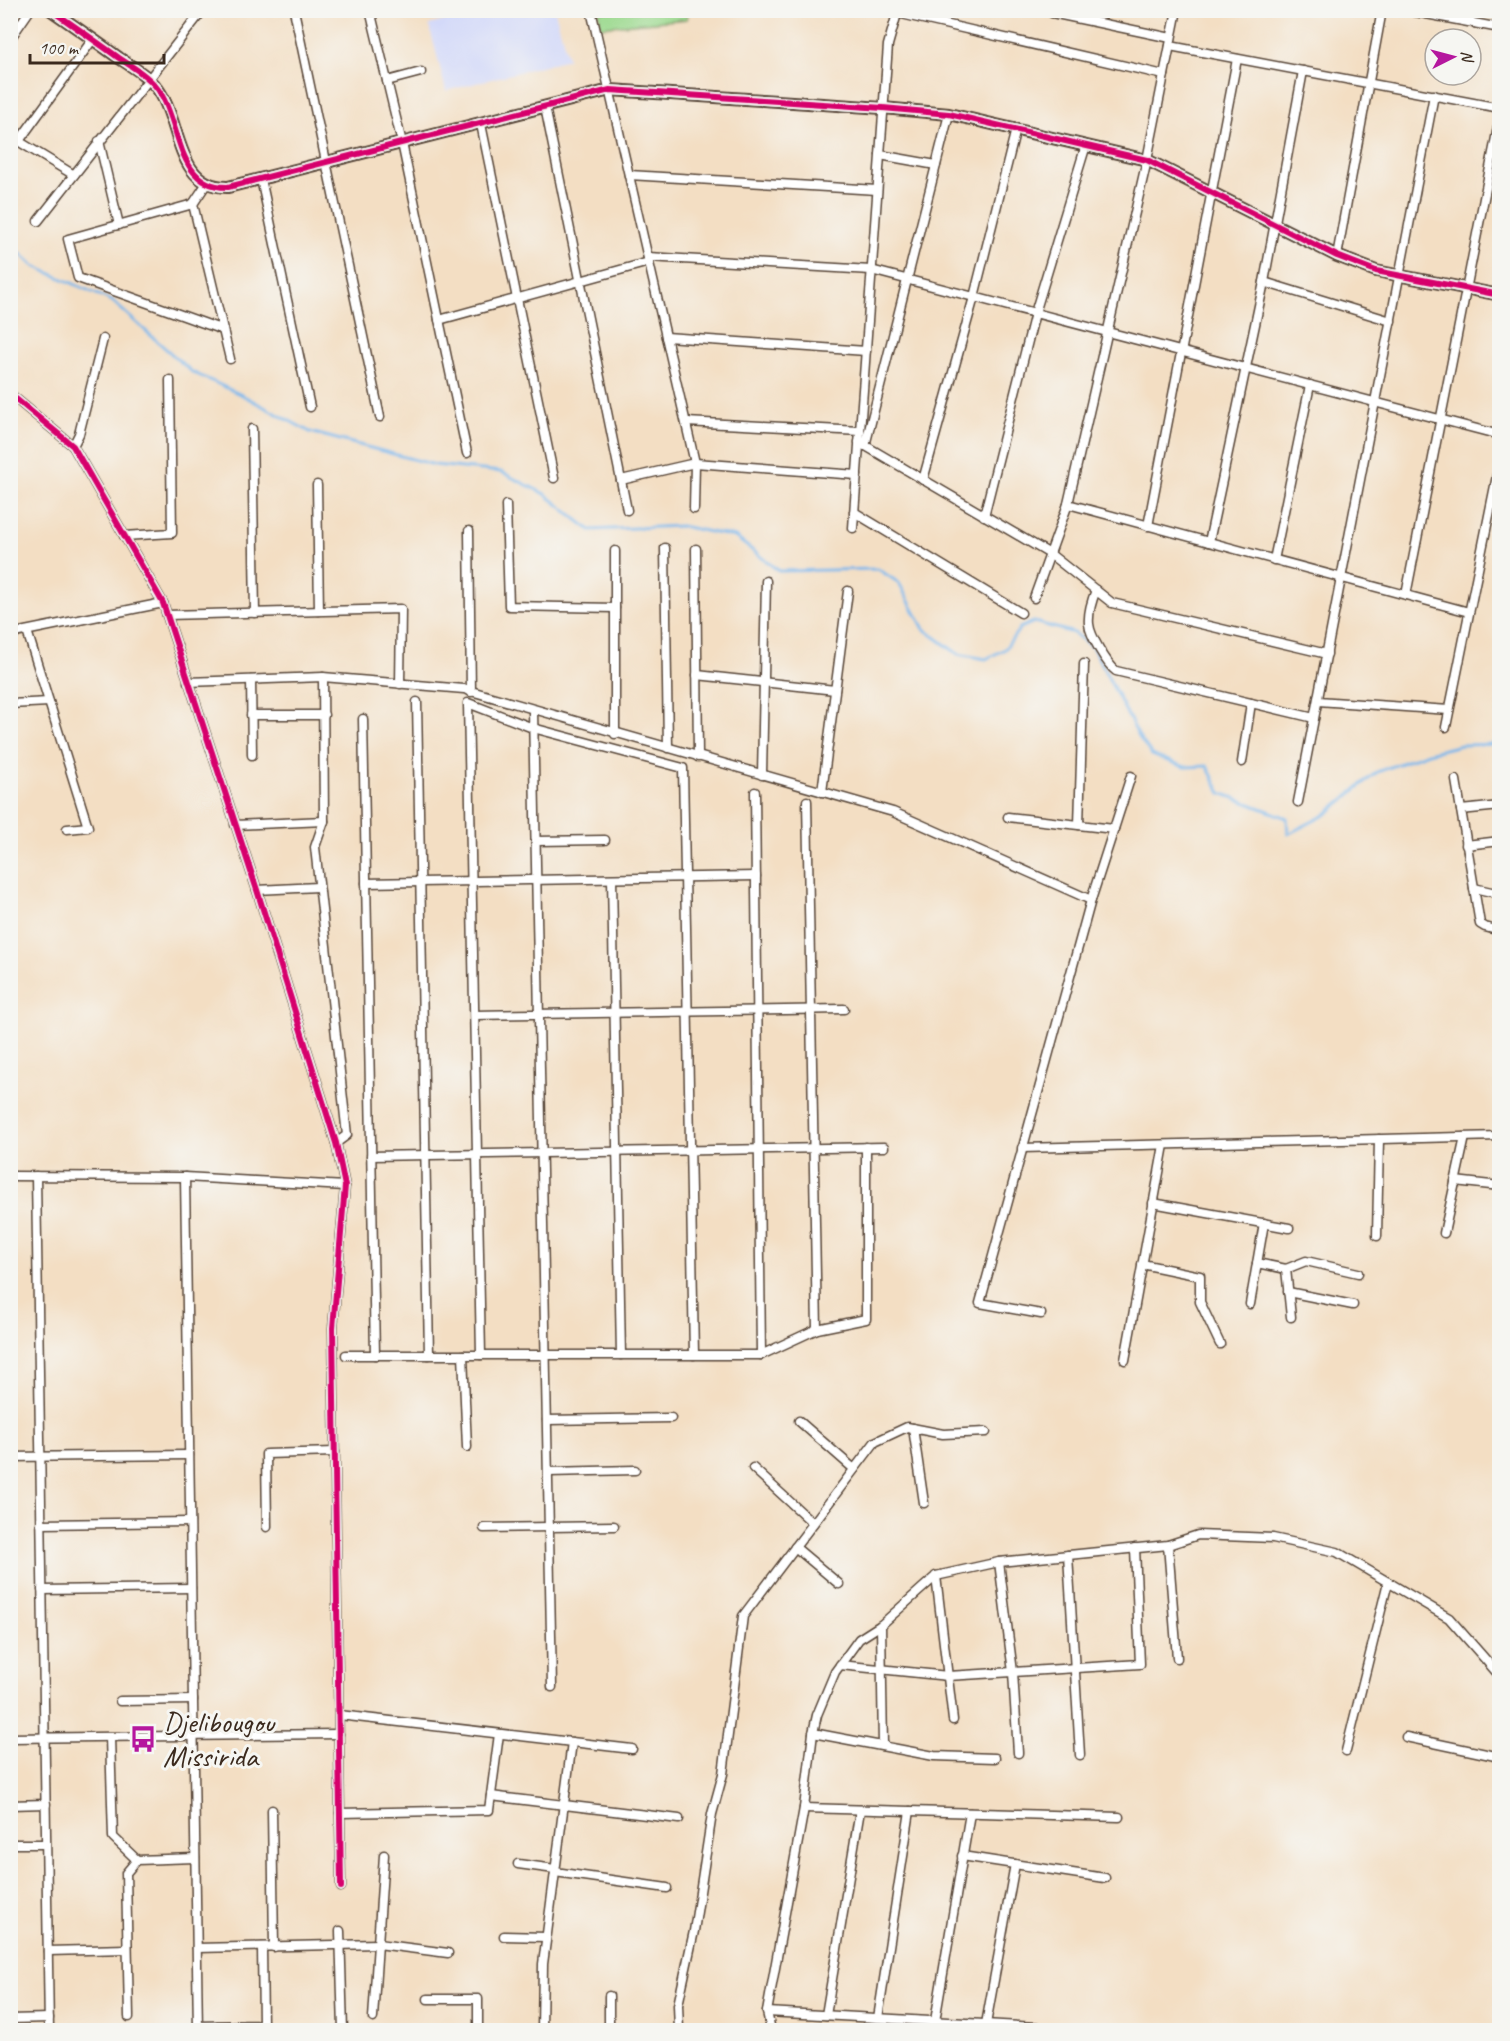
<svg xmlns="http://www.w3.org/2000/svg" width="1510" height="2041" font-family="Caveat,sans-serif">
	<style>
		.built { fill: #d3d9f9 }
		.green { fill: #9bd98e; stroke: #6b8256; stroke-width: 1.5 }
		.lines { fill: none; stroke-linecap: round; stroke-linejoin: round }
		.stream { stroke: #78b6eb; stroke-width: 3 }
		.minor-casing { stroke: #574537; stroke-width: 11 }
		.tertiary-casing { stroke: #574537; stroke-width: 14 }
		.minor { stroke: #fff; stroke-width: 8 }
		.tertiary { stroke: #fff; stroke-width: 10 }
		.cycleway-casing { stroke: #f6f6f2; stroke-width: 10 }
		.cycleway { stroke: #d6006c; stroke-width: 6 }
		.labels { text-anchor: middle; dominant-baseline: central; stroke-width: 6; stroke-linejoin: round; paint-order: stroke }
		.poi-label { font-size: 30px; fill: #3b2a1e; stroke: #f6f6f2; text-anchor: start }
	</style>
	<rect width="100%" height="100%" fill="#f6f6f2"/>
	<filter id="ink" filterUnits="userSpaceOnUse"><feTurbulence type="fractalNoise" baseFrequency=".0167" numOctaves="2"/><feDisplacementMap in="SourceGraphic" scale="12" xChannelSelector="R" yChannelSelector="G"/><feConvolveMatrix kernelMatrix="1 2 1 2 8 2 1 2 1" color-interpolation-filters="sRGB"/></filter>
	<filter id="wash" filterUnits="userSpaceOnUse"><feTurbulence type="fractalNoise" baseFrequency=".008" numOctaves="4" result="noise"/><feDisplacementMap in="SourceGraphic" scale="24" xChannelSelector="R" yChannelSelector="G"/><feGaussianBlur stdDeviation="1.35" result="paint"/><feColorMatrix in="noise" values="0 0 0 0 0 0 0 0 0 0 0 0 0 0 0 0 0 1.4 0 .05"/><feComposite in="paint" operator="in"/></filter>
	<g filter="url(#wash)">
		<rect width="100%" height="100%" fill="#f3dec3"/>
		<polygon class="built" points="483,10 555,11 568,59 446,91 429,25"/>
		<polygon class="green" points="599,11 686,11 687,19 600,27"/>
		<g class="lines">
			<polyline class="stream" points="10,244 34,266 112,301 192,372 244,396 310,432 435,465 501,472 545,494 590,530 681,526 735,537 779,571 878,569 899,583 924,629 958,654 986,659 1005,649 1020,628 1034,622 1074,633 1093,648 1139,737 1152,755 1185,767 1207,766 1221,793 1287,818 1288,834 1325,815 1377,772 1428,753 1461,745 1500,744"/>
		</g>
	</g>
	<g filter="url(#ink)">
		<g class="lines">
			<defs>
				<g id="minor">
					<polyline points="294,10 380,417"/>
					<polyline points="370,10 402,143 467,453"/>
					<polyline points="591,10 695,463 694,509"/>
					<polyline points="1049,10 1052,13 1171,38"/>
					<polyline points="1405,10 1500,28"/>
					<polyline points="897,13 1164,75"/>
					<polyline points="10,39 30,10"/>
					<polyline points="1170,46 1500,108"/>
					<polyline points="387,81 421,72"/>
					<polyline points="545,107 627,510"/>
					<polyline points="481,124 554,478"/>
					<polyline points="10,136 74,175"/>
					<polyline points="19,141 93,39"/>
					<polyline points="99,141 119,225"/>
					<polyline points="880,155 936,165"/>
					<polyline points="629,175 877,190"/>
					<polyline points="261,179 310,407"/>
					<polyline points="207,183 193,204 68,239 78,278 223,330"/>
					<polyline points="193,204 230,359"/>
					<polyline points="38,221 203,10"/>
					<polyline points="1337,256 1382,10"/>
					<polyline points="648,257 871,270 1500,435"/>
					<polyline points="1264,282 1391,321"/>
					<polyline points="439,320 649,262"/>
					<polyline points="666,337 866,351"/>
					<polyline points="10,394 73,446 163,603 257,890 336,1143 345,1186 333,1328 341,1887"/>
					<polyline points="686,422 860,431"/>
					<polyline points="252,429 255,613"/>
					<polyline points="859,442 1050,554 1112,603 1327,654"/>
					<polyline points="73,446 79,434 103,339"/>
					<polyline points="865,446 949,114"/>
					<polyline points="621,480 695,463 857,475"/>
					<polyline points="923,480 974,297 1016,129"/>
					<polyline points="317,485 319,611"/>
					<polyline points="1068,504 1469,612"/>
					<polyline points="506,505 509,606 615,608"/>
					<polyline points="854,512 1021,613"/>
					<polyline points="984,516 1035,313 1086,145"/>
					<polyline points="1148,526 1237,59"/>
					<polyline points="853,528 888,45 898,10"/>
					<polyline points="469,531 471,692"/>
					<polyline points="124,536 172,533 170,380"/>
					<polyline points="1209,542 1264,282 1303,71"/>
					<polyline points="665,548 668,748"/>
					<polyline points="696,549 698,757"/>
					<polyline points="615,551 615,734"/>
					<polyline points="1274,560 1310,385"/>
					<path d="M 1096,590 C 1092,600 1088,614 1089,624 C 1090,636 1107,664 1116,671 L 1314,718"/>
					<polyline points="1406,595 1500,117"/>
					<polyline points="1034,598 1068,504 1147,160 1177,10"/>
					<polyline points="167,615 401,609 400,684"/>
					<polyline points="27,631 88,827 67,829"/>
					<polyline points="10,634 163,603"/>
					<polyline points="697,675 835,690"/>
					<polyline points="323,677 324,821 315,847 347,1135 336,1143"/>
					<polyline points="251,680 252,755"/>
					<polyline points="188,682 323,677 464,689 893,812 1091,900"/>
					<polyline points="1318,701 1449,710"/>
					<polyline points="417,702 429,1355"/>
					<polyline points="10,704 49,702"/>
					<polyline points="533,710 552,1687"/>
					<polyline points="251,715 324,715"/>
					<polyline points="363,719 375,1355"/>
					<polyline points="1446,727 1500,461"/>
					<polyline points="1242,762 1251,703"/>
					<polyline points="762,775 766,581"/>
					<polyline points="1456,780 1480,924 1485,927 1500,931"/>
					<polyline points="755,792 761,1355"/>
					<polyline points="822,792 848,591"/>
					<polyline points="807,801 817,1329"/>
					<polyline points="1298,802 1434,95"/>
					<polyline points="1461,810 1500,806"/>
					<polyline points="1008,817 1114,829"/>
					<polyline points="235,825 324,821"/>
					<polyline points="1079,825 1084,664"/>
					<polyline points="536,841 605,840"/>
					<polyline points="1466,845 1500,841"/>
					<polyline points="612,879 621,1355"/>
					<polyline points="366,883 756,876"/>
					<polyline points="1474,888 1500,894"/>
					<polyline points="257,890 318,887"/>
					<polyline points="475,1015 844,1009"/>
					<polyline points="1022,1148 1500,1136"/>
					<polyline points="371,1156 884,1147"/>
					<polyline points="10,1176 185,1177 345,1186"/>
					<polyline points="36,1176 49,2030"/>
					<polyline points="185,1177 198,2030"/>
					<polyline points="1455,1181 1500,1186"/>
					<polyline points="1153,1203 1289,1228"/>
					<polyline points="1444,1233 1465,1137"/>
					<polyline points="1377,1236 1379,1139"/>
					<polyline points="1257,1263 1286,1269 1306,1261 1358,1273"/>
					<polyline points="1142,1264 1200,1276 1200,1302 1220,1344"/>
					<polyline points="1286,1269 1291,1317"/>
					<polyline points="1288,1292 1353,1305"/>
					<polyline points="1250,1304 1264,1223"/>
					<polyline points="1041,1314 980,1303 1091,900 1131,776"/>
					<polyline points="346,1355 761,1355 817,1329 866,1319 866,1147"/>
					<polyline points="463,1355 467,1447"/>
					<polyline points="481,1355 468,703 533,728 683,768 694,1355"/>
					<polyline points="1125,1360 1164,1145"/>
					<polyline points="547,1420 671,1418"/>
					<polyline points="799,1421 854,1469"/>
					<polyline points="913,1428 924,1503"/>
					<polyline points="10,1457 189,1455"/>
					<polyline points="753,1468 813,1523"/>
					<polyline points="548,1472 635,1470"/>
					<polyline points="41,1524 190,1522"/>
					<polyline points="267,1527 266,1454 335,1452"/>
					<polyline points="484,1528 614,1526"/>
					<polyline points="1168,1545 1177,1658"/>
					<polyline points="795,1547 839,1584"/>
					<polyline points="1068,1555 1080,1755"/>
					<polyline points="999,1562 1013,1672 1018,1753"/>
					<polyline points="936,1576 953,1720"/>
					<polyline points="42,1590 191,1588"/>
					<polyline points="881,1625 883,1746"/>
					<polyline points="840,1665 948,1676 1140,1664 1135,1548"/>
					<polyline points="120,1701 193,1700"/>
					<polyline points="339,1715 632,1749"/>
					<polyline points="813,1733 934,1756 995,1758"/>
					<polyline points="110,1737 113,1837 137,1860 195,1858"/>
					<polyline points="1406,1737 1500,1757"/>
					<polyline points="10,1738 339,1734"/>
					<polyline points="1346,1751 1388,1582"/>
					<polyline points="491,1796 679,1819"/>
					<polyline points="10,1805 46,1804"/>
					<polyline points="804,1808 1119,1817"/>
					<polyline points="272,1810 274,1947"/>
					<polyline points="340,1813 489,1810 499,1734"/>
					<polyline points="10,1844 46,1844"/>
					<polyline points="962,1856 1105,1878"/>
					<polyline points="518,1864 555,1869"/>
					<polyline points="555,1872 667,1888"/>
					<polyline points="340,1931 343,2030"/>
					<polyline points="504,1936 546,1937"/>
					<polyline points="197,1948 378,1944 448,1953"/>
					<polyline points="48,1951 127,1949"/>
					<polyline points="428,1999 478,1999 478,2030"/>
					<polyline points="767,2012 1037,2027"/>
					<polyline points="826,2015 860,1810"/>
					<polyline points="129,2017 126,1873 137,1860"/>
					<polyline points="373,2018 384,1855"/>
					<polyline points="878,2018 910,1811"/>
					<polyline points="10,2019 49,2018"/>
					<polyline points="935,2021 970,1813"/>
					<polyline points="986,2024 1015,1864"/>
					<polyline points="198,2026 263,2025 262,1947"/>
					<polyline points="542,2030 543,1964 572,1742"/>
					<polyline points="609,2030 609,1996"/>
					<polyline points="679,2030 678,2005 694,1931 712,1814 723,1774 743,1616 875,1442 907,1427 943,1434 986,1432"/>
					<polyline points="771,2030 767,2012 804,1808 813,1733 817,1715 835,1672 859,1639 881,1625 936,1576 999,1562 1168,1545 1198,1535 1273,1538 1337,1552 1449,1618 1500,1676"/>
				</g>
				<path id="tertiary" d="M 51,10 C 74,26 97,42 119,58 C 134,68 152,78 161,94 C 181,126 177,188 228,187 L 610,90 L 883,108 L 949,114 L 1147,160 L 1337,256 L 1376,271 L 1500,295"/>
			</defs>
			<use href="#minor" class="minor-casing"/>
			<use href="#tertiary" class="tertiary-casing"/>
			<use href="#minor" class="minor"/>
			<use href="#tertiary" class="tertiary"/>
			<defs>
				<g id="cycleway">
					<path d="M 51,10 C 74,26 97,42 119,58 C 134,68 152,78 161,94 C 181,126 177,188 228,187 L 610,90 L 883,108 L 949,114 L 1147,160 L 1337,256 L 1376,271 L 1500,295"/>
					<polyline points="10,394 73,446 163,603 257,890 336,1143 345,1186 333,1328 341,1887"/>
				</g>
			</defs>
			<use href="#cycleway" class="cycleway-casing"/>
			<use href="#cycleway" class="cycleway"/>
		</g>
	</g>
	<defs>
		<symbol id="bus-bare" viewBox="-9 -9 18 18"><path d="M-5-6H5V4H4V6H2V4H-2V6H-4V4H-5ZM-3.5-4V0h7V-4ZM-3.5 1.2v1.5H-2V1.2ZM2 1.2v1.5H3.5V1.2Z" fill="#b5179e" stroke="#f6f6f2" stroke-width="2.5" paint-order="stroke"/></symbol>
	</defs>
	<g fill-rule="evenodd">
		<use href="#bus-bare" x="124" y="1720" width="38" height="38"/>
	</g>
	<g class="labels">
		<g class="poi-label">
			<text x="163" y="1722">Djelibougou<tspan x="163" dy="34">Missirida</tspan></text>
		</g>
	</g>
	<rect width="1510" height="2041" fill="none" stroke="#f6f6f2" stroke-width="36"/>
	<g transform="translate(1453 57) rotate(84)"><circle r="28" fill="#f6f6f2" stroke="#aba49d" stroke-width="1.5"/>
	<path d="M0-4.5L10 22L0 15L-10 22Z" fill="#b5179e"/>
	<text y="-9" font-size="16" font-weight="bold" text-anchor="middle" fill="#3b2a1e">N</text>
	</g>
	<path d="M30 54v9h134v-9" fill="none" stroke="#3b2a1e" stroke-width="3"/>
	<text x="39" y="54" font-size="18" fill="#3b2a1e" stroke="#f6f6f2" stroke-width="4.5" paint-order="stroke">100 m</text>
</svg>
